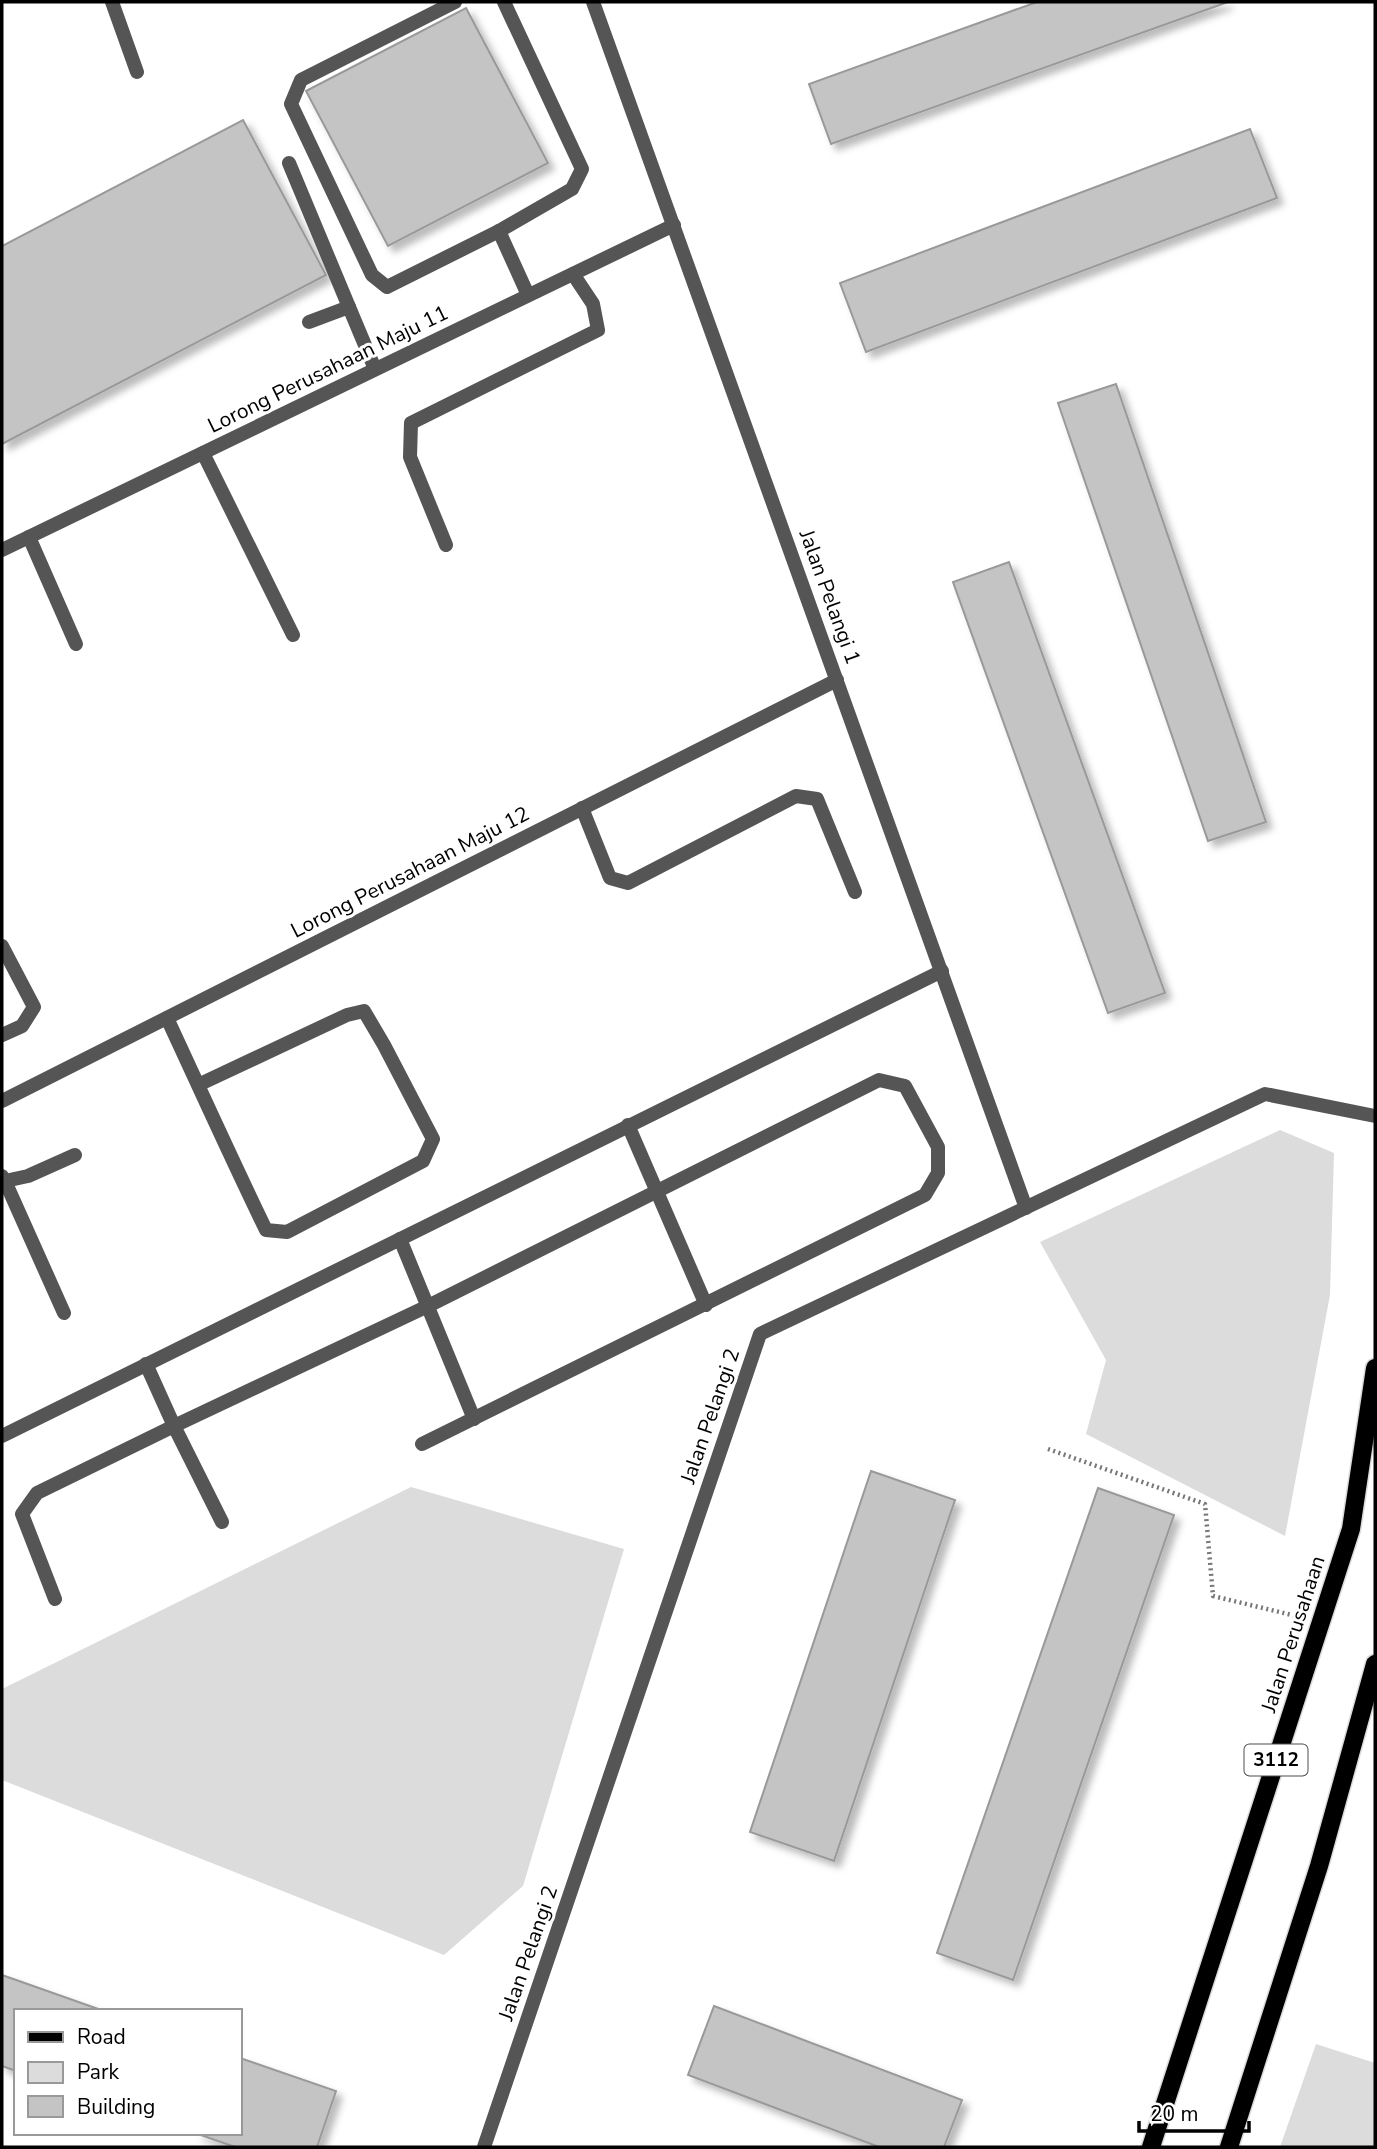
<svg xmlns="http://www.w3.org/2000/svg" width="1377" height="2149" font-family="'Nunito Sans',sans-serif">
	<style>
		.green { fill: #dcdcdc }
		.building { fill: #c4c4c4; stroke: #999; stroke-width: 2; filter: url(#shadow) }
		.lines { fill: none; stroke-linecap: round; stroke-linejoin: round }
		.primary-casing { stroke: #dbdbdb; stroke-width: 21 }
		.path { stroke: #777; stroke-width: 4.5; stroke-dasharray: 2 3.5; stroke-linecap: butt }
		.lane { stroke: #555; stroke-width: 14 }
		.street { stroke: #555; stroke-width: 14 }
		.primary { stroke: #000; stroke-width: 18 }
		.labels { text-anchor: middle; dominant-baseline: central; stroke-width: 6; stroke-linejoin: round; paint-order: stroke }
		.shield { fill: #fff; stroke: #4c4c4c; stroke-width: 2 }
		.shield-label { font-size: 19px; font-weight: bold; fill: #000 }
		.street-label { font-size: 21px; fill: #000; stroke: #fff }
	</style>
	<defs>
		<filter id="shadow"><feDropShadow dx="6" dy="6" stdDeviation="3.5" flood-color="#0004"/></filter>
	</defs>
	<rect width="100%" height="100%" fill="#fff"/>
	<g class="green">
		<polygon points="1280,1130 1334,1153 1330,1295 1285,1536 1086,1434 1106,1360 1040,1242"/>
		<polygon points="411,1487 624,1549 523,1886 444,1955 2,1780 2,1689"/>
		<polygon points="1316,2044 1375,2063 1375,2147 1280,2147"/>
	</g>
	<g class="building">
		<polygon points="1037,2 1228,2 831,144 809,84"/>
		<polygon points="466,8 548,163 388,246 306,91"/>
		<polygon points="243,120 326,275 2,444 2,246"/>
		<polygon points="1250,129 1277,198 866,352 840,283"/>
		<polygon points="1116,384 1266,822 1208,841 1058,403"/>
		<polygon points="1009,562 1165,993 1108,1013 953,582"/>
		<polygon points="871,1471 955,1500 834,1861 750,1832"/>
		<polygon points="1098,1488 1174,1515 1013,1980 937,1953"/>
		<polygon points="2,1975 104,2011 16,2011 16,2071 2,2066"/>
		<polygon points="714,2006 962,2100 944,2147 879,2147 688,2075"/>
		<polygon points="240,2058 336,2091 317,2147 235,2147 195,2133 240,2133"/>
	</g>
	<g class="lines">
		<defs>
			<g id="primary">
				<polyline points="1151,2147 1351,1529 1375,1368"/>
				<polyline points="1229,2147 1319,1866 1375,1664"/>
			</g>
		</defs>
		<use href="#primary" class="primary-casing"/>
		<polyline class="path" points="1048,1449 1205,1504 1213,1596 1296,1616"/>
		<g class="lane">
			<polyline points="455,2 301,80 291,104 372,275 387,287 499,231 572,189 582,169 504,2"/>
			<polyline points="289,163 349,307"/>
			<polyline points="499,231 528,295"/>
			<polyline points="309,322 349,307 375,369"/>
			<polyline points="203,453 293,635"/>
			<polyline points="29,537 76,644"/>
			<polyline points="446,545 410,457 411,423 598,330 593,304 573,274"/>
			<polyline points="582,808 610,878 628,883 796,796 817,799 855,892"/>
			<polyline points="2,946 34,1007 22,1026 2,1035"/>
			<path d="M 167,1018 C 200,1089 232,1160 266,1230 L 287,1232 L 423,1161 L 433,1139 L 384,1045 L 364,1011 L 347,1015 L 198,1085"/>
			<polyline points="628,1125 706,1305"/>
			<polyline points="2,1176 5,1181 28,1176 75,1155"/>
			<polyline points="5,1181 64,1313"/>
			<polyline points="400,1239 474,1419"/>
			<polyline points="2,1436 942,971"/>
			<polyline points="222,1522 174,1426 428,1306 879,1080 905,1086 938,1147 938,1173 925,1195 422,1444"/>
			<polyline points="55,1599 22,1514 37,1493 174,1426 146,1364"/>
		</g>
		<g class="street">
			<polyline points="112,2 137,72"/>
			<polyline points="593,2 1026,1208"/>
			<polyline points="2,550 674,225"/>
			<polyline points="2,1101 837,680"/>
			<polyline points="484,2147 760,1334 1265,1094 1375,1116"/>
		</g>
		<use href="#primary" class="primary"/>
	</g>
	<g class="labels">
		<rect class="shield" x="1244.5" y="1744.5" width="63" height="31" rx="5"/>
		<g class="shield-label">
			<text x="1276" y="1760">3112</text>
		</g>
		<g class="street-label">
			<text transform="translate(328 369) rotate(-26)">Lorong Perusahaan Maju 11</text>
			<text transform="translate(830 597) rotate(70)">Jalan Pelangi 1</text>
			<text transform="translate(410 872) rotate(-27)">Lorong Perusahaan Maju 12</text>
			<text transform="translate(710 1416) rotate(-71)">Jalan Pelangi 2</text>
			<text transform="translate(1293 1634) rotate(-72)">Jalan Perusahaan</text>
			<text transform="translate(528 1953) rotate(-71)">Jalan Pelangi 2</text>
		</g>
	</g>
	<rect width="1377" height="2149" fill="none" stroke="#000000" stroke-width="7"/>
	<rect x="14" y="2009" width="228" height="126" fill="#ffffff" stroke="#999999" stroke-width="2"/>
	<rect x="28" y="2032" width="35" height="10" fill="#000000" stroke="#999999" stroke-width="2"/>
	<text x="77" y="2044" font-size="21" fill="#000000">Road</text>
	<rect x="28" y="2062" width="35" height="21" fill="#dcdcdc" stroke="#999999" stroke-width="2"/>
	<text x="77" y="2079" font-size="21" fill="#000000">Park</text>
	<rect x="28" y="2096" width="35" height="21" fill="#c4c4c4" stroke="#999999" stroke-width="2"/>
	<text x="77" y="2114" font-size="21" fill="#000000">Building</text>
	<path d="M1139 2121v10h110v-10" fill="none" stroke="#000000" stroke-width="3.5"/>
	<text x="1150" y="2121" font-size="21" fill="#000000" stroke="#ffffff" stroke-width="5" paint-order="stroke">20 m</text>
</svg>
